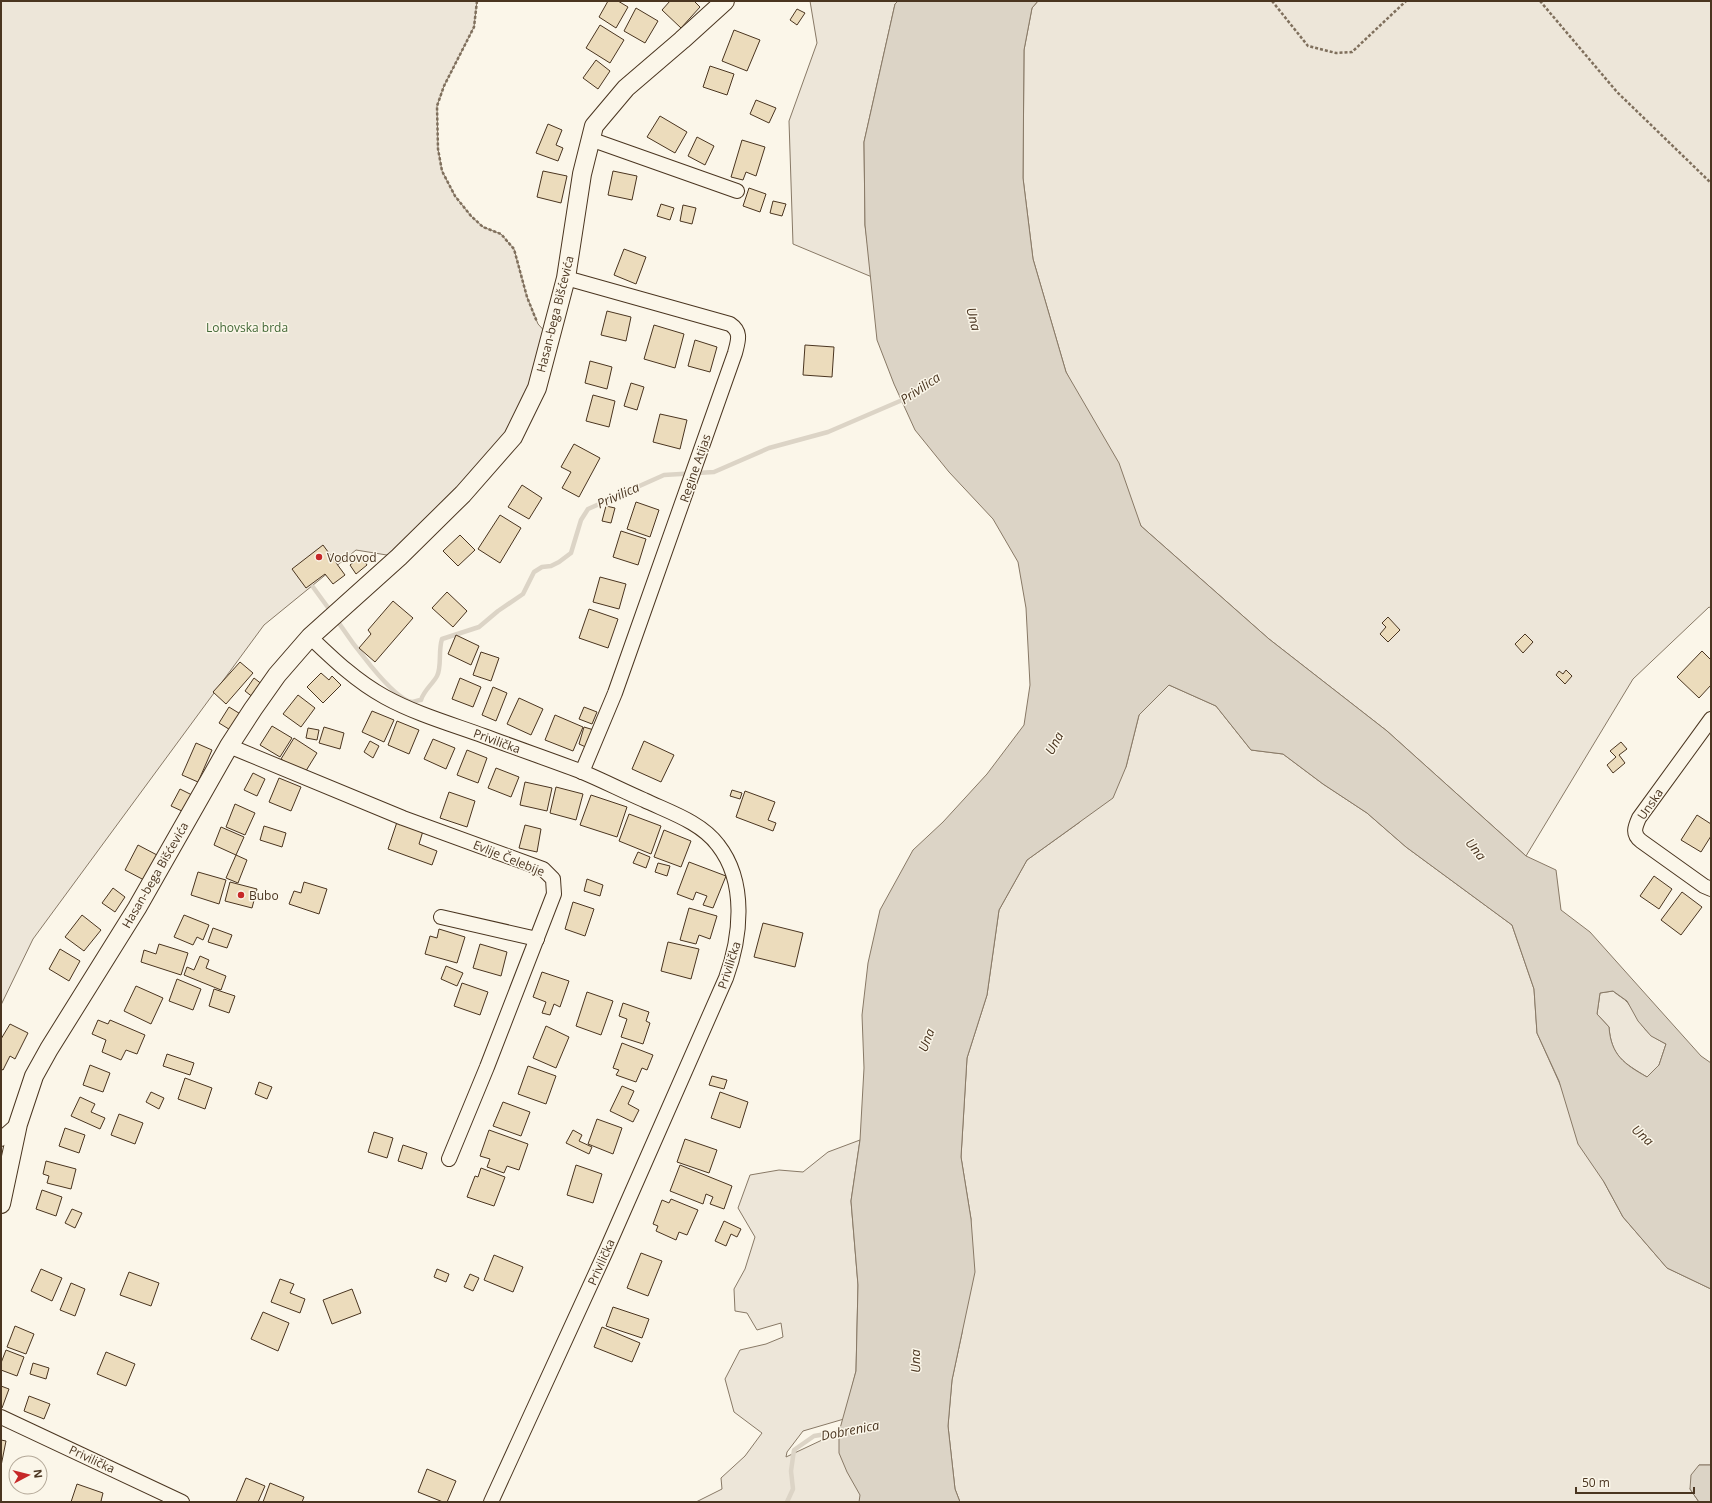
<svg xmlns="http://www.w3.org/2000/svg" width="1712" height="1503" font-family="'Open Sans',sans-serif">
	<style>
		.green { fill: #ede6d9; stroke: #887966 }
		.water { fill: #dcd4c6; stroke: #887966; fill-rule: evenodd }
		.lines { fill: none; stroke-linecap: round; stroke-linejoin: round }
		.stream { stroke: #dcd4c6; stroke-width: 4.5 }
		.building { fill: #ecdcbc; stroke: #4a3520 }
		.minor-casing { stroke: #4a3520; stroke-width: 16 }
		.tertiary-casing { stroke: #4a3520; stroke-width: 20 }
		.path { stroke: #7f6f5c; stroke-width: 2.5; stroke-dasharray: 3 2; stroke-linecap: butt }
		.minor { stroke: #fbf6e9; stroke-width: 14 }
		.tertiary { stroke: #fbf6e9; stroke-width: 18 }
		.poi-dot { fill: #c62828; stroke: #fbf6e9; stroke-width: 1.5 }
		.labels { text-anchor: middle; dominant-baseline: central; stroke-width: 3; stroke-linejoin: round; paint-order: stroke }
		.street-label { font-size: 12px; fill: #4a3520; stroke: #fbf6e9 }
		.park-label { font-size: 12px; fill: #436837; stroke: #fbf6e9 }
		.poi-label { font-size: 12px; fill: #4a3520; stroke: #fbf6e9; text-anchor: start }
		.water-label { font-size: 13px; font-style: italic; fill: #4a3520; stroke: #fbf6e9 }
	</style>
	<rect width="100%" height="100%" fill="#fbf6e9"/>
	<g class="green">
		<polygon points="1,1 477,1 474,27 444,86 437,106 438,149 442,171 455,196 471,216 483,227 501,234 514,249 527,297 538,324 550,337 526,412 399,557 356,550 264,625 33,939 1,1005"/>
		<polygon points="810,1 898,1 895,4 864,142 865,225 872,277 793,244 789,121 817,43"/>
		<polygon points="1038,1 1711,1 1711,608 1709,607 1633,679 1526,856 1387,731 1269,639 1141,526 1066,372 1033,259 1023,178 1024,50 1032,8"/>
		<polygon points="1169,685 1216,706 1251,750 1283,754 1323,784 1367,813 1406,847 1512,925 1534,989 1537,1033 1604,1182 1623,1217 1667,1268 1711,1289 1711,1465 1699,1465 1690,1489 1699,1502 960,1502 955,1489 948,1426 952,1380 962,1333 971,1219 961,1157 967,1058 987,995 999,910 1027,860 1080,822 1126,767 1139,715"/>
		<path d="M 1613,991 C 1617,995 1624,998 1628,1003 C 1643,1024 1640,1031 1666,1044 L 1659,1065 L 1647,1077 C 1624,1063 1611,1056 1609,1027 L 1597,1014 L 1600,993 Z"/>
		<polygon points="860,1140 851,1201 858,1285 856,1371 844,1419 803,1431 787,1452 786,1457 839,1432 868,1502 696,1502 722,1489 721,1478 745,1456 762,1433 734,1412 725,1379 740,1350 766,1344 783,1337 781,1323 757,1330 747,1313 735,1311 734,1289 745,1269 755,1237 738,1208 750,1175 779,1170 803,1172 828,1152"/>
	</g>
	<g class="water">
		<path d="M 898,1 L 1038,1 L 1032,8 L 1024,50 L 1023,178 L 1033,259 L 1066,372 L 1119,463 L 1141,526 L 1269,639 L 1387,731 L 1526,856 L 1556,870 L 1561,910 L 1590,932 L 1701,1056 L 1711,1063 L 1711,1289 L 1667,1268 L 1623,1217 L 1604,1182 L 1578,1144 L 1559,1081 L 1537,1033 L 1534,989 L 1512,925 L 1406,847 L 1367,813 L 1323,784 L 1283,754 L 1251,750 L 1216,706 L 1169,685 L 1139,715 L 1126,767 L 1113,798 L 1027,860 L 999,910 L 987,995 L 967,1058 L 961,1157 L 971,1219 L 975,1272 L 952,1380 L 948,1426 L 955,1489 L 960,1502 L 859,1502 L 860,1495 L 847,1472 L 839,1453 L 839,1432 L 856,1371 L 858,1285 L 851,1201 L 860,1140 L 864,1068 L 862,1015 L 868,963 L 880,910 L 913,850 L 943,822 L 987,774 L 1024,725 L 1030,685 L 1026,608 L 1018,562 L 993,519 L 949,472 L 915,430 L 894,384 L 877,340 L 865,225 L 864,142 L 895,4 ZM 1613,991 L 1627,1001 L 1638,1021 L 1651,1036 L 1666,1044 L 1659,1065 L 1647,1077 C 1624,1064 1611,1055 1609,1027 L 1597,1014 L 1600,993 Z"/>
		<polygon points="1699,1465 1711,1465 1711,1502 1699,1502 1690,1489 1691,1475"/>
	</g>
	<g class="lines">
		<g class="stream">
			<polyline points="313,587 332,613"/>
			<path d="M 336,619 C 348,637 392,699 412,702 C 414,702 418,700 421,700 C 424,690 432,685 437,676 C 442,667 438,651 442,639 L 479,627 L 498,611 L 523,594 L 534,572 L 542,567 L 551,566 L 559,562 L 571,553 L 581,520 L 588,509 L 664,475 L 714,472 L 769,448 L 828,432 L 907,398"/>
			<polyline points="787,1502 793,1489 791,1471 794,1450 814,1436 844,1431"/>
		</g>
	</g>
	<g class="building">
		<polygon points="608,1 618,1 628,7 616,28 599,17"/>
		<polygon points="670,1 694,1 700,7 681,28 662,10"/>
		<polygon points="636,8 658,21 645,43 624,31"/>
		<polygon points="797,9 805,13 797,25 790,20"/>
		<polygon points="600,25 624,40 610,63 586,48"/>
		<polygon points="734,30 760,40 747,71 722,61"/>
		<polygon points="596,60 610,71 598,89 583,78"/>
		<polygon points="710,66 734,74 727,95 703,87"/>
		<polygon points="756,100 776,108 769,123 750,114"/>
		<polygon points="660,116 687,132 675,153 647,137"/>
		<polygon points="548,124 562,130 556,145 563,148 558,161 536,153"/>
		<polygon points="697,137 714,146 705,165 688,156"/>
		<polygon points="742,140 765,147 756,176 746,172 743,180 731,177"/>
		<polygon points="543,171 567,176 561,203 537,197"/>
		<polygon points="613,171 637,176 632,200 608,195"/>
		<polygon points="749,188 766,194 760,212 743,206"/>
		<polygon points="773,201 786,204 782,216 770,213"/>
		<polygon points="661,204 674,208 670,220 657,216"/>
		<polygon points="683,205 696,208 692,224 680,221"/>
		<polygon points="624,249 646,257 636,284 614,275"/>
		<polygon points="607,311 631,317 626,341 601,335"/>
		<polygon points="654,325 684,334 675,368 644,359"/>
		<polygon points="695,340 717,347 710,372 688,366"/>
		<polygon points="805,345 834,347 832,377 803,375"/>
		<polygon points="590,361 612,367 607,389 585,383"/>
		<polygon points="631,383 644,387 637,410 624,406"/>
		<polygon points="593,395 615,401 609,427 586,421"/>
		<polygon points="660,414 687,420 680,449 653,442"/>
		<polygon points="574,444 600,458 579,497 562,488 571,472 561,467"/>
		<polygon points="522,485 542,498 529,519 508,507"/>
		<polygon points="636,502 659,510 650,537 627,529"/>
		<polygon points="606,506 615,508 611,523 602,521"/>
		<polygon points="500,515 521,528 500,563 478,549"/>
		<polygon points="621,531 646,539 638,565 613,557"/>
		<polygon points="460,535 475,550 458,566 443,551"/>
		<polygon points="323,545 345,575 333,584 325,574 306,588 292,569"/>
		<polygon points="361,556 367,565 356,574 350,565"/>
		<polygon points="600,577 626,584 619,609 593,602"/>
		<polygon points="447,592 467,611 453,627 432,608"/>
		<polygon points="393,601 413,618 375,662 359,648 371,634 368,630"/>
		<polygon points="589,609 618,619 608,648 579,638"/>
		<polygon points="1388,617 1400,630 1388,642 1380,634 1386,627 1382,623"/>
		<polygon points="1525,634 1533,642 1523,653 1515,644"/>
		<polygon points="456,635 479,646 471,665 448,654"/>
		<polygon points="1702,651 1711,660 1711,685 1699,698 1677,677"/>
		<polygon points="481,652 499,658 491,681 473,675"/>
		<polygon points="240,662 253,673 226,704 213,692"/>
		<polygon points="1566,670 1572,676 1565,684 1556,675 1559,671 1563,674"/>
		<polygon points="321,673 329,680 332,676 341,685 323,703 307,687"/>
		<polygon points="254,678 263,685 254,698 245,691"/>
		<polygon points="460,678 481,687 473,707 452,699"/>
		<polygon points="493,687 507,693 496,721 482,715"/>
		<polygon points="298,695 315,708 301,727 283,714"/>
		<polygon points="519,698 543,709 531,735 507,724"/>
		<polygon points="229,707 242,715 232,731 219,723"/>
		<polygon points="584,707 597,712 592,724 579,719"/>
		<polygon points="372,711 394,720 384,742 362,732"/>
		<polygon points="555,715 583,727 573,751 545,740"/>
		<polygon points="397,721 419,730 409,754 388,745"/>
		<polygon points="272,726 292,738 280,757 260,745"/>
		<polygon points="324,727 344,733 340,749 319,743"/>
		<polygon points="584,727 594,730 588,748 579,744"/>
		<polygon points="308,728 319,730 317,740 306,738"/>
		<polygon points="294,738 317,753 304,774 281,759"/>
		<polygon points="433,739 455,748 446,769 424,759"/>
		<polygon points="370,741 379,746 373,758 364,752"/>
		<polygon points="644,741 674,755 661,782 632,769"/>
		<polygon points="1621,742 1627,749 1619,755 1625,763 1613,773 1607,765 1616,757 1610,751"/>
		<polygon points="196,743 212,750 198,782 182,775"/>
		<polygon points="467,750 487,758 478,783 457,775"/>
		<polygon points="496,768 519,777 511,797 488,788"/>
		<polygon points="253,773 265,779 257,796 244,790"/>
		<polygon points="279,778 301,787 291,811 269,802"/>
		<polygon points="525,782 552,788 547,811 520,805"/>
		<polygon points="556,787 583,794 576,820 550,813"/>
		<polygon points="180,789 192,795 184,812 171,806"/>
		<polygon points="732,790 742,793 740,799 730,796"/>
		<polygon points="745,791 775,802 768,820 776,823 773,831 736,817"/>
		<polygon points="449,792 475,801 467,827 440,818"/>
		<polygon points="591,795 627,807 617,837 580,825"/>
		<polygon points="235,804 255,813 245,835 226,827"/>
		<polygon points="629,814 661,826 651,854 619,841"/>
		<polygon points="1697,815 1711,824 1711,836 1701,852 1681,840"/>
		<polygon points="397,822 423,831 419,844 437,851 432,865 388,849"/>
		<polygon points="525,825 541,829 537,852 519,848"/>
		<polygon points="264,826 286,833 282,847 260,840"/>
		<polygon points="221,827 244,837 236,855 214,845"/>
		<polygon points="664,830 691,841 681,867 654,857"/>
		<polygon points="138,845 157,855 144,880 125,870"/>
		<polygon points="638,852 650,857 646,868 633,863"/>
		<polygon points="236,855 247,860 238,883 226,878"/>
		<polygon points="689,862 726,876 713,908 703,905 707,896 696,892 693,900 677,894"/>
		<polygon points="658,863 670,866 667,876 655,872"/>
		<polygon points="198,872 226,880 219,904 191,895"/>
		<polygon points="1654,876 1672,889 1659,909 1640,896"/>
		<polygon points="587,879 603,885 600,896 584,891"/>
		<polygon points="230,882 257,889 252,908 225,901"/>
		<polygon points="304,882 327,889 319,914 289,904 294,891 301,893"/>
		<polygon points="113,888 125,897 115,912 102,903"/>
		<polygon points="1682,892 1702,907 1681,935 1661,920"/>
		<polygon points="573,902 594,909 585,936 565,929"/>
		<polygon points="689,908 717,916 710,939 699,935 696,944 680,940"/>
		<polygon points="82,915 101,930 84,951 65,937"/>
		<polygon points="184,915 209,925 203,940 197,937 193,945 174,937"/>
		<polygon points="763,923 803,933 795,967 754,957"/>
		<polygon points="213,928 232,935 227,948 208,942"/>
		<polygon points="439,929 465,937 457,963 425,954 430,936 437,938"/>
		<polygon points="668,942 699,949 691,979 661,971"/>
		<polygon points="159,944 188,953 181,975 141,962 144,950 156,954"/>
		<polygon points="480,944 507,952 501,976 473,968"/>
		<polygon points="60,949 80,961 69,981 49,969"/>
		<polygon points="200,956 209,960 206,968 226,976 221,990 184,975 187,967 194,970"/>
		<polygon points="446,966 463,973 457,986 441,979"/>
		<polygon points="542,972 569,981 560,1007 554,1004 550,1015 542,1013 546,1002 533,997"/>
		<polygon points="177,979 201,989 193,1010 169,1001"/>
		<polygon points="462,983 488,992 480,1015 454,1006"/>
		<polygon points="136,986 163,998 151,1024 124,1011"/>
		<polygon points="214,989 235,996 229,1013 209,1006"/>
		<polygon points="587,992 613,1001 601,1035 576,1026"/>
		<polygon points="623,1003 649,1012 646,1021 650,1023 643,1044 621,1037 627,1019 619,1016"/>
		<polygon points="98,1020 108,1024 110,1020 145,1035 137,1054 126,1050 121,1060 102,1052 106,1040 92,1034"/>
		<polygon points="10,1024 28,1033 15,1059 10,1056 3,1070 1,1069 1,1039"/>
		<polygon points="546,1026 569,1037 556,1068 533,1058"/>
		<polygon points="622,1043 653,1055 647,1070 642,1068 636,1082 616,1075 619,1070 613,1068"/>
		<polygon points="167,1054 194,1063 190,1075 163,1066"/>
		<polygon points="90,1065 110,1073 103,1092 83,1085"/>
		<polygon points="528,1066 556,1076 546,1104 518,1094"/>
		<polygon points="712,1076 727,1080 724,1089 709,1085"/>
		<polygon points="185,1078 212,1088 205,1109 178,1099"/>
		<polygon points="259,1082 272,1087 267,1099 255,1094"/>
		<polygon points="622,1086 634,1091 628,1104 639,1110 633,1122 610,1111"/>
		<polygon points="151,1092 164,1098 159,1109 146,1102"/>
		<polygon points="720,1092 748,1102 740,1128 711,1118"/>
		<polygon points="80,1097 95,1104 91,1112 105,1118 100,1129 71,1116"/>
		<polygon points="503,1102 530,1112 521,1136 493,1126"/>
		<polygon points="119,1114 143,1123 135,1144 111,1135"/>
		<polygon points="597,1119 622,1128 613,1154 588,1144"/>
		<polygon points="65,1128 85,1135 79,1153 59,1146"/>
		<polygon points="489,1130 528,1144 519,1170 507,1166 504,1173 487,1167 490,1159 480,1156"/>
		<polygon points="573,1130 582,1135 579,1141 592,1147 589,1154 566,1143"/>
		<polygon points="374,1132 393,1138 387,1158 368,1152"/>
		<polygon points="685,1139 717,1150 709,1173 677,1162"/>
		<polygon points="403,1145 427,1153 422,1169 398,1161"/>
		<polygon points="46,1161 76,1169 71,1189 47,1183 49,1176 43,1174"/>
		<polygon points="576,1165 602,1174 593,1203 567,1195"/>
		<polygon points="680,1165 732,1186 724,1209 710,1204 713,1197 706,1194 703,1204 670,1191"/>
		<polygon points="481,1168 505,1177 494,1206 467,1197 475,1176 478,1177"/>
		<polygon points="42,1190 62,1197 56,1216 36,1209"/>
		<polygon points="671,1199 698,1210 687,1235 679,1232 676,1240 656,1231 658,1226 653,1224 662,1200 669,1203"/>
		<polygon points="72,1209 82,1213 75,1228 65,1223"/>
		<polygon points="724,1221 741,1229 737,1237 731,1234 726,1246 715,1241"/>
		<polygon points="641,1253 662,1261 648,1296 627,1288"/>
		<polygon points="494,1255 523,1267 513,1292 484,1280"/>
		<polygon points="41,1269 62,1278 52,1301 31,1291"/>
		<polygon points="437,1269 449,1274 446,1282 434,1277"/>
		<polygon points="129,1272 159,1283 151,1306 120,1295"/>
		<polygon points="470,1274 479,1278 473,1291 464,1287"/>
		<polygon points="280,1279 294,1284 290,1293 305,1299 300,1313 271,1302"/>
		<polygon points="71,1283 85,1289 75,1316 60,1310"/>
		<polygon points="352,1289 361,1313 332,1324 323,1300"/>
		<polygon points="613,1307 649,1319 642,1338 606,1326"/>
		<polygon points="263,1312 289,1323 278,1351 251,1339"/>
		<polygon points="15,1326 34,1334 26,1354 7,1347"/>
		<polygon points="602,1327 640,1343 632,1362 594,1347"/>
		<polygon points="6,1350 24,1357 17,1376 1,1370 1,1363"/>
		<polygon points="106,1352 135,1364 126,1386 97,1374"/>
		<polygon points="33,1363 49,1368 46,1379 30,1374"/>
		<polygon points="1,1386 9,1389 2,1408 1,1408"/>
		<polygon points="29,1396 50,1404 44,1419 24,1411"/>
		<polygon points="1,1440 6,1441 1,1466"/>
		<polygon points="427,1469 456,1481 447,1502 443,1502 418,1492"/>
		<polygon points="246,1478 265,1486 258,1502 236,1502"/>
		<polygon points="270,1483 304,1497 302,1502 263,1502"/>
		<polygon points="77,1484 103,1493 101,1501 104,1502 71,1502"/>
	</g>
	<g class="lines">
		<defs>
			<g id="minor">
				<polyline points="590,139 737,191"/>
				<path d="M 566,278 L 730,324 C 742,332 738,341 735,353 L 615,693 L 582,772"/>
				<path d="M 310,637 C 333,659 357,682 385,697 C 416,714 451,724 484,736 C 516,748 548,759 580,771 C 602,780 623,791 644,800 C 669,812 701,822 718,845 C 747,882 741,937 726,978 L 606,1251 L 491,1502"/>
				<path d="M 1711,719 L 1639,818 C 1635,827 1632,834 1641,841 L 1704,886 L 1711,889"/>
				<polyline points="229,746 403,818 543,869 553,879 554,894 487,1067 449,1159"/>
				<polyline points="441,917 537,939"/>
				<polyline points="1,1139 18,1124"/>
				<polyline points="1,1417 182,1502"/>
			</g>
			<polyline id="tertiary" points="1,1204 18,1124 34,1076 49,1049 137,908 229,746 253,709 277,675 310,637 399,557 463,494 513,437 537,388 566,278 582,174 594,126 626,88 682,40 725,1"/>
		</defs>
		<use href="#minor" class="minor-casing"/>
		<use href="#tertiary" class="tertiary-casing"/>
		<g class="path">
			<polyline points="477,1 474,27 444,86 437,106 438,149 442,171 455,196 471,216 483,227 501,234 514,249 527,297 537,322"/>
			<polyline points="1272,1 1308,46 1336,53 1352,52 1406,1"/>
			<polyline points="1540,1 1617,92 1711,183"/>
		</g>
		<use href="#minor" class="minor"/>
		<use href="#tertiary" class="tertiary"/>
	</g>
	<g class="poi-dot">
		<circle cx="319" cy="557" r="4"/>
		<circle cx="241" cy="895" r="4"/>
	</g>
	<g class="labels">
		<g class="street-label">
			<text transform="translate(555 314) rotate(-76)">Hasan-bega Bišćevića</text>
			<text transform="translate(695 468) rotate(-71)">Regine Atijas</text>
			<text transform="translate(497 741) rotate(20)">Privilička</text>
			<text transform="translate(1650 804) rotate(-55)">Unska</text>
			<text transform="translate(509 858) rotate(22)">Evlije Čelebije</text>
			<text transform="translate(155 875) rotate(-60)">Hasan-bega Bišćevića</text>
			<text transform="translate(729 965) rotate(-72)">Privilička</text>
			<text transform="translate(601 1262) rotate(-66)">Privilička</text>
			<text transform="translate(92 1459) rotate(25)">Privilička</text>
		</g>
		<g class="park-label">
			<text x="247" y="327">Lohovska brda</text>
		</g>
		<g class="poi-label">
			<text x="327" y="557">Vodovod</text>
			<text x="249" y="895">Bubo</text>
		</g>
		<g class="water-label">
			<text transform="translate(974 319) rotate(76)">Una</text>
			<text transform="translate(920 388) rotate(-34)">Privilica</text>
			<text transform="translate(618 495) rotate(-24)">Privilica</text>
			<text transform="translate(1054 743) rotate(-62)">Una</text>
			<text transform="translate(1476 849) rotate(51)">Una</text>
			<text transform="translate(926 1040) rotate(-69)">Una</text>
			<text transform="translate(1643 1135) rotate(42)">Una</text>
			<text transform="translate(915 1361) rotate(-91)">Una</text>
			<text transform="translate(850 1430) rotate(-11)">Dobrenica</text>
		</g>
	</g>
	<rect width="1712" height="1503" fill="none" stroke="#4a3520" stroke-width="4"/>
	<g transform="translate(28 1475) rotate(83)"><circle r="19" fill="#fbf6e9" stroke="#b4a999"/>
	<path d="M0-3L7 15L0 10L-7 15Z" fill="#c62828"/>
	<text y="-6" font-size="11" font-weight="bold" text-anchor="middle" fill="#4a3520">N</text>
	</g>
	<path d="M1576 1487v6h118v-6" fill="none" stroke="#4a3520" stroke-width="2"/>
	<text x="1582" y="1487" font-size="12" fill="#4a3520" stroke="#fbf6e9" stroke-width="3" paint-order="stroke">50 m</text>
</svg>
